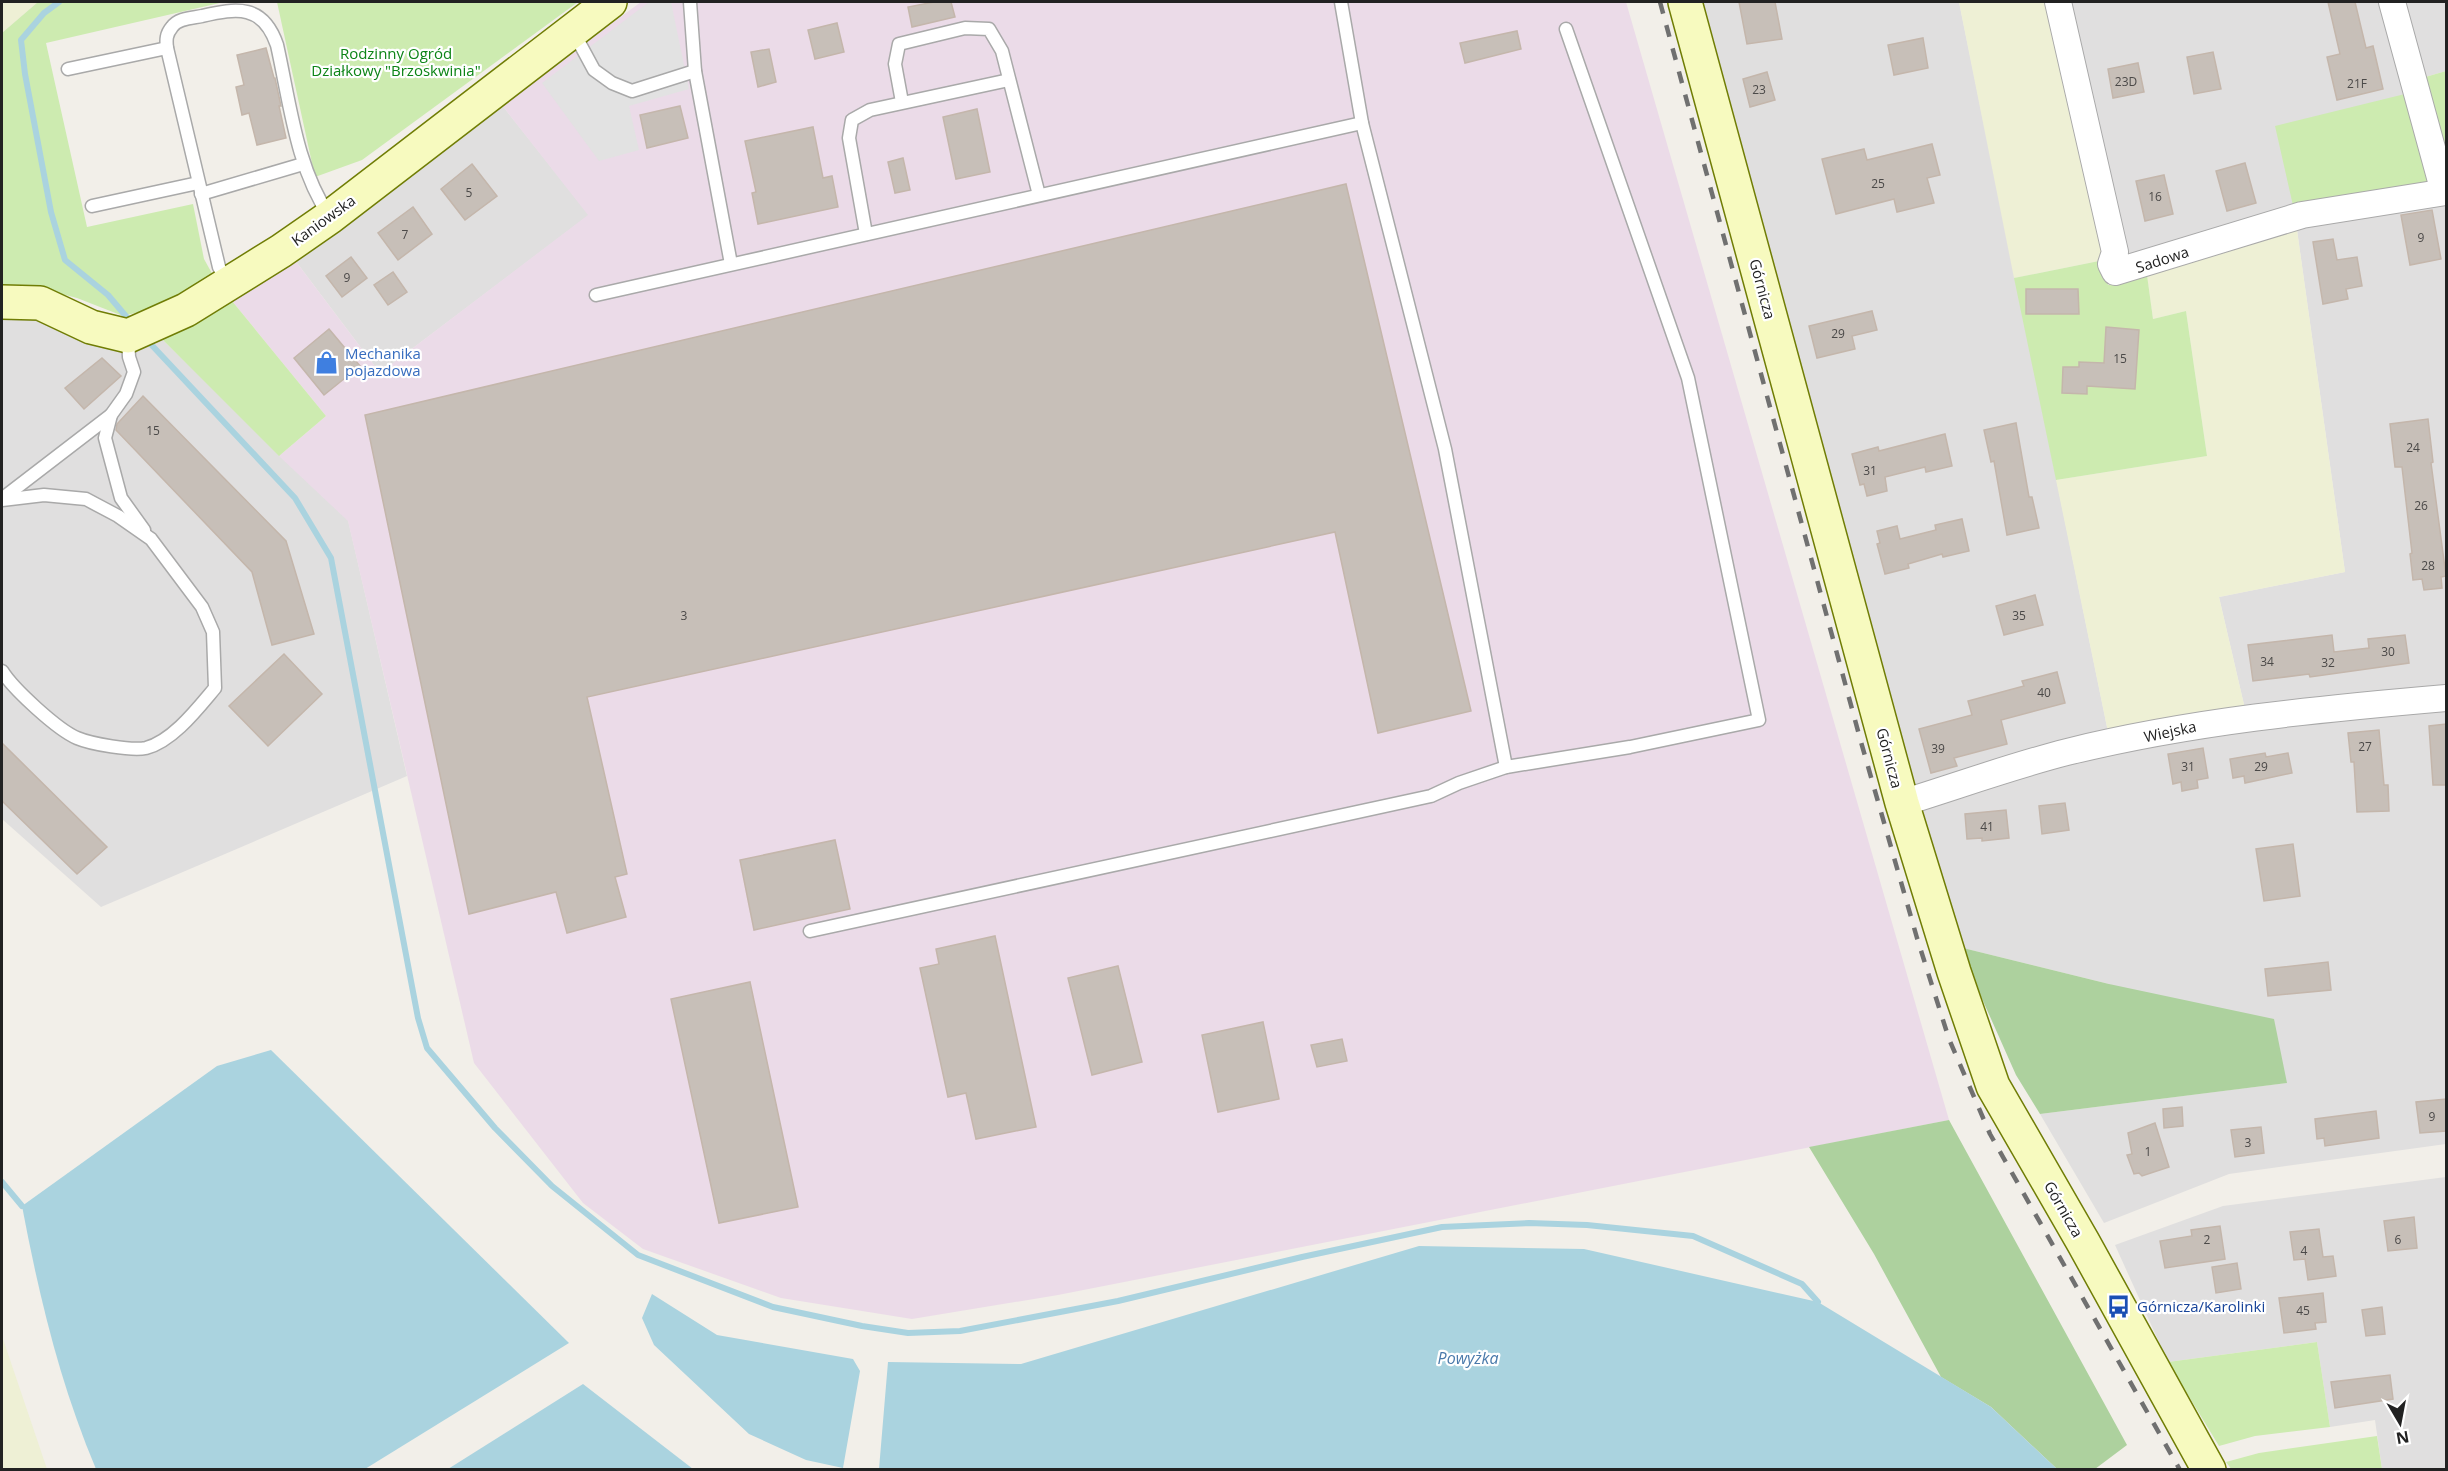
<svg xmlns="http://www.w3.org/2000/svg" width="2448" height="1471" font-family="'Open Sans',sans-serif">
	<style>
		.residential { fill: #e0dfdf }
		.industrial { fill: #ebdbe8 }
		.farmland { fill: #eef0d5 }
		.grass { fill: #cdebb0 }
		.forest { fill: #add19e }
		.parking { fill: #e2e2e2 }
		.water { fill: #aad3df }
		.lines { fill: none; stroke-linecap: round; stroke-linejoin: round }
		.stream { stroke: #aad3df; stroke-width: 6 }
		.building { fill: #c7bfb8; stroke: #c4b6ab; stroke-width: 1.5 }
		.lane-casing { stroke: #a9a9a9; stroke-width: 15 }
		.street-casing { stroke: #a9a9a9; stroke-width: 28 }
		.secondary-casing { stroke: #707d05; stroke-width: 36 }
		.lane { stroke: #fff; stroke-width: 12 }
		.street { stroke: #fff; stroke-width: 26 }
		.secondary { stroke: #f7fabf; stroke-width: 33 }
		.rail { stroke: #707070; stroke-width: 4.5; stroke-dasharray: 12 12; stroke-linecap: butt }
		.labels { text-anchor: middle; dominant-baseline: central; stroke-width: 4.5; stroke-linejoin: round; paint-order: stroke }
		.number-label { font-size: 12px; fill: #4b4948 }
		.park-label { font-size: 15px; fill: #0c8416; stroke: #fff }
		.street-label { font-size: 15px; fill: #222; stroke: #fff }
		.shop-label { font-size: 15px; fill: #366cbe; stroke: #fff; text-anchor: start }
		.transit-label { font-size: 15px; fill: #164399; stroke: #fff; text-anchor: start }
		.water-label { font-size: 16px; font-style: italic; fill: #4a7aab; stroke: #fff }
	</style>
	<rect width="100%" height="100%" fill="#f2efe9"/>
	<g class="residential">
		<polygon points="1698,2 1959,2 2108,732 1914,789"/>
		<polygon points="2063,2 2383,2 2409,93 2294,210 2125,264"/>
		<polygon points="2400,2 2446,2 2446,71 2422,78"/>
		<polygon points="501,104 589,215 380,373 294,259"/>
		<polygon points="2446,204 2446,685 2245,709 2219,597 2345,572 2297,230 2370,215"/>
		<polygon points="2,312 160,337 348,520 407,776 101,907 2,819"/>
		<polygon points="2446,707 2446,1144 2229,1174 2104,1223 2040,1114 2286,1083 2109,984 1959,947 1919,805 2069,760 2256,725"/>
		<polygon points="2446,1177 2446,1469 2382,1469 2375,1420 2330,1427 2317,1342 2168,1362 2115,1245 2223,1206"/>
	</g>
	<polygon class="industrial" points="641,2 1626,2 1949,1120 1058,1295 912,1319 781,1298 643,1249 583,1203 474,1063 348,521 279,456 326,416 232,301 294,259 380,373 588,215 501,104"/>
	<g class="farmland">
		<polygon points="2,2 38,2 2,33"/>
		<polygon points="1959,2 2051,2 2104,260 2014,278"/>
		<polygon points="2297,230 2345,572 2219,597 2245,709 2108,732 2056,480 2207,456 2186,311 2153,319 2147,275"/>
		<polygon points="2,1336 47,1469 2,1469"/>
	</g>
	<g class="grass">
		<polygon points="38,2 224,2 46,43 87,227 193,204 204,259 214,277 162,306 123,316 77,298 31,286 2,288 2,33"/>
		<polygon points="277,2 578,2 362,160 315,177"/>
		<polygon points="2446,71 2446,170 2422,78"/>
		<polygon points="2409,93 2433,181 2294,210 2275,126"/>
		<polygon points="2104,260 2108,285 2147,275 2153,319 2186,311 2207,456 2056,480 2014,278"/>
		<polygon points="232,301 326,416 279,456 160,337 196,324"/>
		<polygon points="2317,1342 2330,1427 2255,1436 2219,1446 2168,1362"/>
		<polygon points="2377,1436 2382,1469 2232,1470 2226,1462 2259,1453"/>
	</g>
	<g class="forest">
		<polygon points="1959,947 2109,984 2274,1019 2287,1083 2040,1114 2016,1075"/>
		<polygon points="1949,1120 2127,1445 2095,1469 2057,1469 1991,1407 1941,1377 1874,1254 1809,1147"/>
	</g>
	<polygon class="parking" points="649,2 671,2 689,89 629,106 639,150 599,161 542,83"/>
	<g class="water">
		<path d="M 271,1050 L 569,1343 L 365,1469 L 96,1469 C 60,1384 39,1296 22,1206 L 217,1066 Z"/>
		<polygon points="1419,1246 1584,1249 1818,1302 1991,1407 2057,1469 879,1469 888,1362 1021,1364"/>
		<polygon points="652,1294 717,1335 853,1359 860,1371 843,1468 806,1460 749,1434 654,1345 642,1318"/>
		<polygon points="583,1384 693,1469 448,1469"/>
	</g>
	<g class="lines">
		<g class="stream">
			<polyline points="59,2 44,13 21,40 25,74 51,212 65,260 108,295 130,321"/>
			<polyline points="146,339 295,498 331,558 418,1018 427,1048 495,1128 552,1186 638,1255 773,1307 862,1326 908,1333 960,1331 1118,1301 1302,1257 1442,1227 1529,1223 1587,1225 1693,1236 1802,1284 1818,1302"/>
			<polyline points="2,1182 22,1206"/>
		</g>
	</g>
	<g class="building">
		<polygon points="934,2 951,2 955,17 912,27 908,7"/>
		<polygon points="1739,2 1775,2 1782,39 1747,44"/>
		<polygon points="2328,2 2355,2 2366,48 2373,46 2383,89 2337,100 2327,57 2340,54"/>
		<polygon points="837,23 844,52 815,59 808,30"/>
		<polygon points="1517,31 1521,49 1465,63 1460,43"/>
		<polygon points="1923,38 1928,68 1894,75 1888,45"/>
		<polygon points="266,48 274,78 275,78 281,106 279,106 286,138 257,145 249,113 242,115 236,87 244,85 237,55"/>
		<polygon points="769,49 776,82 758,87 751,52"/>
		<polygon points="2213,52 2221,89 2194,94 2187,57"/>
		<polygon points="2138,63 2144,92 2113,98 2108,69"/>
		<polygon points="1767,72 1775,100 1750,107 1743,79"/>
		<polygon points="680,106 688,138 647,148 640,115"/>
		<polygon points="977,109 990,172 956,179 943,117"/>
		<polygon points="813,127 823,178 832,176 838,207 758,224 752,193 756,192 745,141"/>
		<polygon points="1932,144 1940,175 1927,178 1934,203 1897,212 1894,199 1836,214 1822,159 1864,149 1867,160"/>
		<polygon points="903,158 910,190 895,193 888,162"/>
		<polygon points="2245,163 2256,203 2227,211 2216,171"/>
		<polygon points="472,164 497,196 465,220 441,189"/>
		<polygon points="2164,175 2173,214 2145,221 2136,181"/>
		<polygon points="1346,184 1471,711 1378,733 1335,532 587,697 627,874 615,877 626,917 567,933 556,892 469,914 365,415"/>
		<polygon points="413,207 432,234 398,260 378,233"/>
		<polygon points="2432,210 2441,259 2410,265 2401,215"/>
		<polygon points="2333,239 2337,260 2357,257 2362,286 2346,289 2348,299 2323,304 2313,242"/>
		<polygon points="351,257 367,278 342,297 326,276"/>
		<polygon points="393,272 407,292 388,305 374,285"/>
		<polygon points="2026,289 2078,289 2079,314 2026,314"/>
		<polygon points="1872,311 1877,330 1852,336 1855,349 1817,358 1809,326"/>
		<polygon points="2106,327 2139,330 2135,389 2087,386 2087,394 2062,393 2063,367 2079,367 2079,362 2104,363"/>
		<polygon points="329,329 360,366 324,395 294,358"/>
		<polygon points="102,358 121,376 84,409 65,388"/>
		<polygon points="143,396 286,541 314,634 272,645 252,572 116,430 117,424"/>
		<polygon points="2428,419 2433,462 2431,463 2446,576 2441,577 2442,588 2424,590 2422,579 2413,580 2410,554 2412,553 2402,467 2395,467 2390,424"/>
		<polygon points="2016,423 2029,497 2032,497 2039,528 2007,535 1994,461 1991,462 1984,430"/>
		<polygon points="1945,434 1952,466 1926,472 1925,467 1885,477 1887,491 1867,496 1864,484 1860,485 1852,454 1878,447 1879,451"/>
		<polygon points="1962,519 1969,551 1943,557 1942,554 1908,564 1909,568 1885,574 1877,544 1880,543 1877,531 1897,526 1900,539 1936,530 1935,525"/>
		<polygon points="2035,595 2043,625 2004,635 1996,606"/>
		<polygon points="2332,635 2334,652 2369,648 2368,639 2405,635 2409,663 2310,677 2309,674 2253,681 2248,645"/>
		<polygon points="284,654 322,694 268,746 229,706"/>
		<polygon points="2057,672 2065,703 2001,720 2007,744 1954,758 1957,766 1931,773 1919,729 1972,715 1968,701 2024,686 2022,681"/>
		<polygon points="2446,724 2446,785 2433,785 2429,726"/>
		<polygon points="2379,730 2384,785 2388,785 2389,811 2357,812 2354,762 2351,762 2348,733"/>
		<polygon points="2,743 107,847 77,874 2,801"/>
		<polygon points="2203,748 2208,778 2197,780 2198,788 2182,791 2181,782 2173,784 2168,754"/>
		<polygon points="2265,753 2266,757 2288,753 2292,773 2245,783 2244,776 2233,778 2230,759"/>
		<polygon points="2065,803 2069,830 2042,834 2039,806"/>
		<polygon points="2006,810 2009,838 1982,841 1982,838 1967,839 1965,814"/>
		<polygon points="835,840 850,909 754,930 740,860"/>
		<polygon points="2293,844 2300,896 2264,901 2256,849"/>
		<polygon points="995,936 1036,1127 976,1139 966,1093 948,1097 920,968 939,964 936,949"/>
		<polygon points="2328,962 2331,990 2268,996 2265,969"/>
		<polygon points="1118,966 1142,1062 1092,1075 1068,978"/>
		<polygon points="750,982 798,1207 719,1223 671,999"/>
		<polygon points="1263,1022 1279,1099 1218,1112 1202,1035"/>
		<polygon points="1342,1039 1347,1061 1317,1067 1311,1045"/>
		<polygon points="2446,1099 2446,1131 2420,1133 2416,1102"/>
		<polygon points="2182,1107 2183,1126 2164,1128 2163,1109"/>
		<polygon points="2376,1111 2379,1138 2325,1146 2324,1138 2317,1139 2315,1119"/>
		<polygon points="2155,1123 2169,1167 2142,1176 2139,1173 2134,1174 2127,1155 2132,1154 2128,1133"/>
		<polygon points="2261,1127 2264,1153 2235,1157 2231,1130"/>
		<polygon points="2414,1217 2417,1248 2388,1251 2384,1221"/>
		<polygon points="2220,1226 2225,1259 2165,1268 2160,1241 2192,1236 2191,1230"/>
		<polygon points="2319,1229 2323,1257 2333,1256 2336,1276 2308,1280 2305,1259 2294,1260 2290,1232"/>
		<polygon points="2237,1263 2241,1289 2216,1293 2212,1267"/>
		<polygon points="2323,1293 2326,1322 2315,1323 2316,1329 2284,1333 2279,1298"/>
		<polygon points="2382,1307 2385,1334 2366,1336 2362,1310"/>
		<polygon points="2390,1375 2393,1399 2335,1408 2331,1382"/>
	</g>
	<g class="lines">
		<defs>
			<g id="lane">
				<polyline points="690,2 695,71 731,264"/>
				<polyline points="1341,2 1362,123 1445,449 1506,767"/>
				<polyline points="574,33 594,70 612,83 632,91 695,71"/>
				<polyline points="68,69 167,48"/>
				<polyline points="902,102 895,64 899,44 965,28 989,29 1002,51 1039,195"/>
				<polyline points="201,194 303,164"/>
				<polyline points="92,206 198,183"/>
				<polyline points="866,234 849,138 852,120 870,110 1009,80"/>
				<path d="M 227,283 L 219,267 L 167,48 C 166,40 166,34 172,27 C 178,18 192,18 202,16 C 237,8 263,4 277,45 C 290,103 296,167 330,217"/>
				<polyline points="596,295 1362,123"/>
				<polyline points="128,337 129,357 134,372 126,394 111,415 105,438 121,498 144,530"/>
				<polyline points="3,498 111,415"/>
				<path d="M 2,500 L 44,495 L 86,499 L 118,516 L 151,539 L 202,607 L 213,632 L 215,688 C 198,708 173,741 146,748 C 132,751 91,744 77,738 C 58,730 13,689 2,671"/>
				<polyline points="810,931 1431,796 1459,783 1506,767 1630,747 1759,720 1688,378 1566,29"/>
			</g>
			<g id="street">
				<polyline points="2058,2 2115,252 2111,264 2115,272 2302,215 2446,192"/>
				<polyline points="2392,2 2444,192"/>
				<path d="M 1902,803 C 1957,786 2012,766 2067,752 C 2192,721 2319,709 2446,698"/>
			</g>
			<g id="secondary">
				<polyline points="1685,2 1902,803 1954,972 1993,1086 2083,1242 2209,1470"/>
				<polyline points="2,302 40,303 91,327 128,336 186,310 281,251 330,217 610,2"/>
			</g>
		</defs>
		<use href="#lane" class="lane-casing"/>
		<use href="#street" class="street-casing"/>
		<use href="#secondary" class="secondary-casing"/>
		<use href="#lane" class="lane"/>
		<use href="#street" class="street"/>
		<use href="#secondary" class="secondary"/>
		<polyline class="rail" points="1660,2 1861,742 1917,938 1949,1039 1990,1134 2180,1470"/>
	</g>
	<defs>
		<symbol id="shop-bare" viewBox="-9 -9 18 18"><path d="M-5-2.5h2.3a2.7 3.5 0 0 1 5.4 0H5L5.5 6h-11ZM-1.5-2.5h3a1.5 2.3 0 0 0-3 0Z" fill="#3f7fe0" stroke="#fff" stroke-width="2.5" paint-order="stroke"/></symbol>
		<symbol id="bus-bare" viewBox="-9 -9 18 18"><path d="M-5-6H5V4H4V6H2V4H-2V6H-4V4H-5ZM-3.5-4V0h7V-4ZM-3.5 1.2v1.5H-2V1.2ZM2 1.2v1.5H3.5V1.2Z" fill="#1a4fb4" stroke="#fff" stroke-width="2.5" paint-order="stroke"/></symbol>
	</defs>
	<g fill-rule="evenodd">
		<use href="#shop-bare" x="310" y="346" width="33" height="33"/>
		<use href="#bus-bare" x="2102" y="1290" width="33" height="33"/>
	</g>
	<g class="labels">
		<g class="number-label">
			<text x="2126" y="81">23D</text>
			<text x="2357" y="83">21F</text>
			<text x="1759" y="89">23</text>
			<text x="1878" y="183">25</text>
			<text x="469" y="192">5</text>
			<text x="2155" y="196">16</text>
			<text x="405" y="234">7</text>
			<text x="2421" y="237">9</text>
			<text x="347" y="277">9</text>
			<text x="1838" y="333">29</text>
			<text x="2120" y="358">15</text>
			<text x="153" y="430">15</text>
			<text x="2413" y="447">24</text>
			<text x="1870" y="470">31</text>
			<text x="2421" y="505">26</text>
			<text x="2428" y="565">28</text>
			<text x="684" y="615">3</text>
			<text x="2019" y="615">35</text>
			<text x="2388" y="651">30</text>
			<text x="2267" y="661">34</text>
			<text x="2328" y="662">32</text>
			<text x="2044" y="692">40</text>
			<text x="2365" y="746">27</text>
			<text x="1938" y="748">39</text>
			<text x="2188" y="766">31</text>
			<text x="2261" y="766">29</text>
			<text x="1987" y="826">41</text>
			<text x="2432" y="1116">9</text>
			<text x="2248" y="1142">3</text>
			<text x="2148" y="1151">1</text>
			<text x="2207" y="1239">2</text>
			<text x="2398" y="1239">6</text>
			<text x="2304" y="1250">4</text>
			<text x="2303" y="1310">45</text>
		</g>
		<g class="park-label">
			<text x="396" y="53">Rodzinny Ogród<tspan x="396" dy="17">Działkowy "Brzoskwinia"</tspan></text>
		</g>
		<g class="street-label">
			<text transform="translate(323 220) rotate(-36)">Kaniowska</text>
			<text transform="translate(2162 259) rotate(-18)">Sadowa</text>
			<text transform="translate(1763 289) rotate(75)">Górnicza</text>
			<text transform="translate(2170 731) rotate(-12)">Wiejska</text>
			<text transform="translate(1890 758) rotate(75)">Górnicza</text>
			<text transform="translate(2064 1209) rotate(60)">Górnicza</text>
		</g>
		<g class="shop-label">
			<text x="345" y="353">Mechanika<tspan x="345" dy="17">pojazdowa</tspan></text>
		</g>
		<g class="transit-label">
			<text x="2137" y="1306">Górnicza/Karolinki</text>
		</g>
		<g class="water-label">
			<text x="1468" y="1358">Powyżka</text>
		</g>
	</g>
	<rect width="2448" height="1471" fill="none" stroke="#222222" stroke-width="6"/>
	<g transform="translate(2400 1423) rotate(170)" stroke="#ffffff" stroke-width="4.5" paint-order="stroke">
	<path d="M0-4.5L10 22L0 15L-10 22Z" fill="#222222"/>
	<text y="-9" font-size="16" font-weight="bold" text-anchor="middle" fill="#222222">N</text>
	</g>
</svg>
